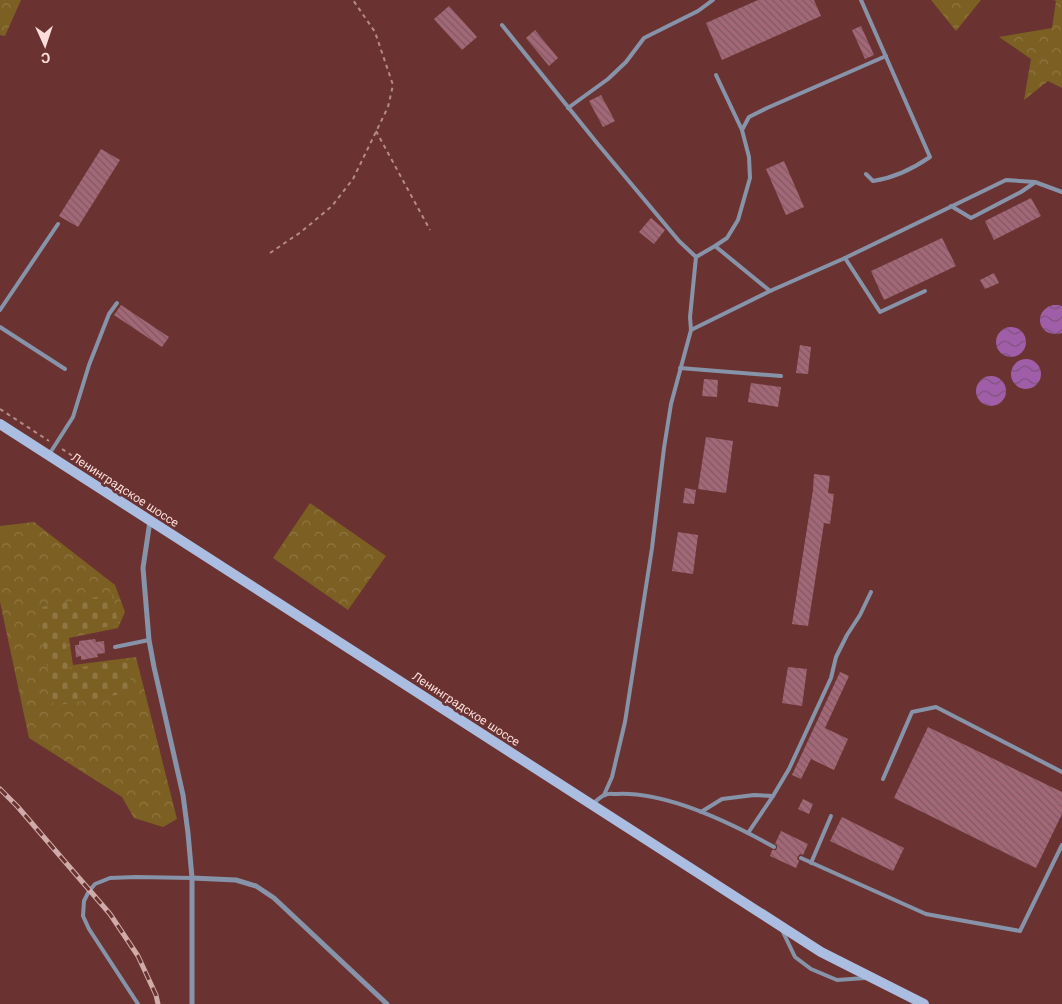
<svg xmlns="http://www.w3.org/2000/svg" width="1062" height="1004" font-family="Roboto,sans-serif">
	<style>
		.forest { fill: url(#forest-crowns) }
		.cemetery { fill: url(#cemetery-stones) }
		.water { fill: url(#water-waves) }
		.building { fill: url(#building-back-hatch) }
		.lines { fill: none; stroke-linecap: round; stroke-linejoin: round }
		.path { stroke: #b58b89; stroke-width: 2; stroke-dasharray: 4 4; stroke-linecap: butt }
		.service { stroke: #8793a9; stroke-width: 4 }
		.minor { stroke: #8793a9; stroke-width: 5 }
		.secondary { stroke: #abbee1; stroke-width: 10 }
		.rail-casing { stroke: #d0aba9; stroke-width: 5 }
		.rail { stroke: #6a3331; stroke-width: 3; stroke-dasharray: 9; stroke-linecap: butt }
		.labels { text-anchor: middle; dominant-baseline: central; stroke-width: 5; stroke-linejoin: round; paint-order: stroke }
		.street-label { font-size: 12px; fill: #fbdedc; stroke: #6a3331 }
	</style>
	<defs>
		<pattern id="forest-crowns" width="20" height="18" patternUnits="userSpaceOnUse" patternTransform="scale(1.25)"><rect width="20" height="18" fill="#7c5f22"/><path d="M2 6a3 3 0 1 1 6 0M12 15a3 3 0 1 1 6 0" fill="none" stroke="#907642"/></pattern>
		<pattern id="cemetery-stones" width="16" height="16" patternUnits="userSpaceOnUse" patternTransform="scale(1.25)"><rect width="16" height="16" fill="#7c5f22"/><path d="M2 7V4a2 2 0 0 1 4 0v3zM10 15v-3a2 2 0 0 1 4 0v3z" fill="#907642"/></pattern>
		<pattern id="water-waves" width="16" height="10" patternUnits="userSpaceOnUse" patternTransform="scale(1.25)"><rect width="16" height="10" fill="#a15ea8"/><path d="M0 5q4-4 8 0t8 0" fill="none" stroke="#7f537f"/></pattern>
		<pattern id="building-back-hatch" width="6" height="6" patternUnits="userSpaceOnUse" patternTransform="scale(1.25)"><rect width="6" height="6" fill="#a36877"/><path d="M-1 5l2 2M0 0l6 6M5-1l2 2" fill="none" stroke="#805962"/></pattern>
	</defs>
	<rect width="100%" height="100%" fill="#6a3331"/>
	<g class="forest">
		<polygon points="0,0 21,0 5,36 0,35"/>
		<polygon points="931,0 981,0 956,31"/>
		<polygon points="1054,0 1062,0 1062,88 1048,81 1024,100 1031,59 999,37 1052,28 1056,1"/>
		<polygon points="310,503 386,556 348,610 273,558"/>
		<polygon points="34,522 115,585 125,612 118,628 69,638 73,665 136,657 177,819 163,827 134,818 122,797 29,738 0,602 0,526"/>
	</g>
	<polygon class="cemetery" points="113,594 118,625 64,634 70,669 127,659 133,692 54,706 37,608"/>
	<g class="water">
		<path d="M 1053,305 L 1059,305 L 1062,306 L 1062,333 C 1040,340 1030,312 1053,305 Z"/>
		<circle cx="1011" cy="342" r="15"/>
		<circle cx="1026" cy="374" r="15"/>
		<circle cx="991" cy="391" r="15"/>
	</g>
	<g class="building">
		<polygon points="758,0 814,0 821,16 722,60 706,23"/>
		<polygon points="449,6 477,37 462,50 434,19"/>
		<polygon points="861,26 874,55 865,59 852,30"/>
		<polygon points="535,30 558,58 549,66 526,38"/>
		<polygon points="601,95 615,121 603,127 589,101"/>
		<polygon points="101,149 120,160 78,227 59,216"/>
		<polygon points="784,161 804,207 786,215 766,169"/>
		<polygon points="1031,198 1041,216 994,240 985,221"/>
		<polygon points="651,218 665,230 654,244 639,232"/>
		<polygon points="942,238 956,266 884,300 871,271"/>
		<polygon points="994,273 999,283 985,289 980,280"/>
		<polygon points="121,305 169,337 162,347 114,315"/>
		<polygon points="800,345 811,347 808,374 796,373"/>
		<polygon points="704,379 718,380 717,397 702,396"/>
		<polygon points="751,383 781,387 778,407 748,402"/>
		<polygon points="706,437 733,441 726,493 698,489"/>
		<polygon points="814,474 830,476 828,493 834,494 830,524 824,523 808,626 792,624 813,490"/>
		<polygon points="685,488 696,490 694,504 683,503"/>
		<polygon points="678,532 698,535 693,574 672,571"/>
		<polygon points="95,639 96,642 104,641 105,653 97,654 98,657 81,660 81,656 76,657 75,645 79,645 79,641"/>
		<polygon points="788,667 807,669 802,706 782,703"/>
		<polygon points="840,672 849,676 825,728 848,739 834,770 811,759 801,779 792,775"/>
		<polygon points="928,727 1062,792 1062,814 1036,868 894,798"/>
		<polygon points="803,799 813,804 809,814 798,809"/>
		<polygon points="842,817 904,848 893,871 830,841"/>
		<polygon points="781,831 808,844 803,855 800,854 798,856 797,859 799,861 796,868 770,856 772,850 776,850 777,848 777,845 775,844"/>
	</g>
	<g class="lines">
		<g class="path">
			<polyline points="376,131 430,230"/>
			<polyline points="270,253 301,232 332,206 353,179 388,107 393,85 375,32 353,0"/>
			<polyline points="0,409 49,441"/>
			<polyline points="62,449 91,468"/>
		</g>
		<g class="service">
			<path d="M 861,0 L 930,157 C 914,168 893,178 873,181 L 866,174"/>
			<polyline points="502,25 597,143 679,241 696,257 690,317 691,330 671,404 664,448 652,548 625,722 612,777 604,795"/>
			<polyline points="716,75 742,130"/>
			<polyline points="568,108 608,79 626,62 644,38 698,11 713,0"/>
			<polyline points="951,206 971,218 1021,192 1034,183"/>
			<polyline points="715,246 770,291"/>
			<polyline points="696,257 715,246 727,238 738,220 750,178 749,157 742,130 749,117 767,108 886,56"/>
			<polyline points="845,258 880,312 925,291"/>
			<polyline points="0,310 58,224"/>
			<polyline points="0,327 65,369"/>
			<polyline points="691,330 770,291 845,258 1006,180 1035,182 1062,192"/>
			<polyline points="680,368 781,376"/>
			<polyline points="50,453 73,417 89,365 109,314 117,303"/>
			<polyline points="115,647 149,640"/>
			<polyline points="883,779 912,712 936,707 1062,772"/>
			<path d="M 593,804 C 596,801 601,796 605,795 C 608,793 613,794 616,794 C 665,791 731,823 774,847"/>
			<polyline points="701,812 722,799 754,795 773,796"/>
			<polyline points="748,833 773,796 789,769 831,678 836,657 847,635 860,615 871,592"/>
			<polyline points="801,858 926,914 1020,931 1062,845"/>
			<polyline points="811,863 831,816"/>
			<polyline points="782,930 795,957 811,969 837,980 865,978"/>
			<polyline points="138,1004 89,929 83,916 84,901 89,891 95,884 110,878 136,877 192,878"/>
		</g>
		<g class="minor">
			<polyline points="150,521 143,568 149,640 154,667 183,795 188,833 192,878 192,1004"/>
			<polyline points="192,878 236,880 256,886 274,898 387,1004"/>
		</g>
		<polyline class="secondary" points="0,424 821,952 924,1004"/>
		<defs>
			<polyline id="rail" points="0,789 17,806 110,914 138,956 156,995 158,1004"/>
		</defs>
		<use href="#rail" class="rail-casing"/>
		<use href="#rail" class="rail"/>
	</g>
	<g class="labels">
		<g class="street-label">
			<text transform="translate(125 490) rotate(33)">Ленинградское шоссе</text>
			<text transform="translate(466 709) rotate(33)">Ленинградское шоссе</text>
		</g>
	</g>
	<g transform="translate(45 45) rotate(177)" stroke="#6a3331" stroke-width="4" paint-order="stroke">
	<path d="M0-4L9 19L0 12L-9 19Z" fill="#fbdedc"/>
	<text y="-8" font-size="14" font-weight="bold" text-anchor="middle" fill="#fbdedc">С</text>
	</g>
</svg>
